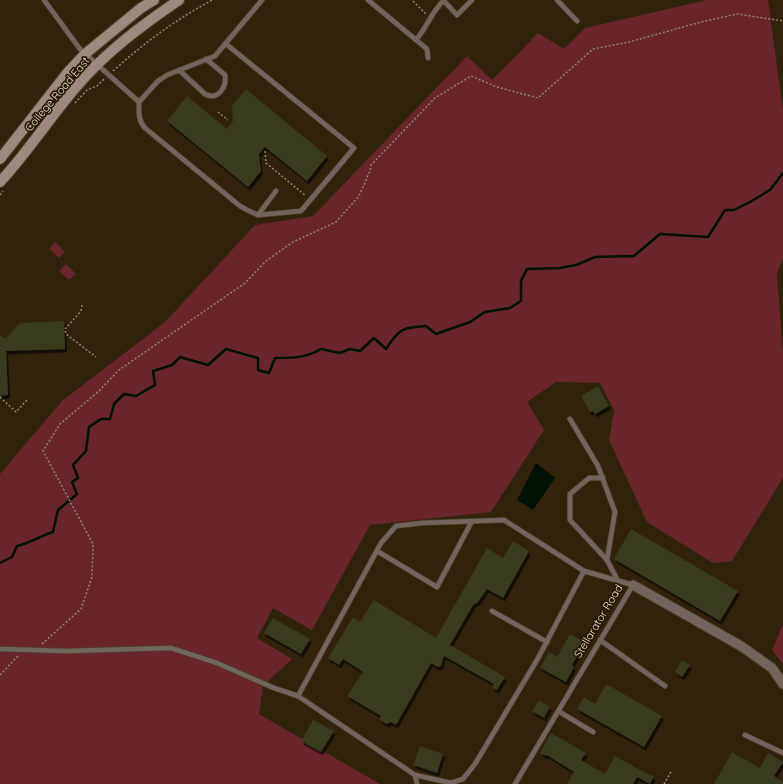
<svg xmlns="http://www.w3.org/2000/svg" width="783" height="784" font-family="Quicksand,sans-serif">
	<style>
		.green { fill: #68252c }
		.water { fill: #011102 }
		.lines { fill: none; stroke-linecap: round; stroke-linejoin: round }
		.stream { stroke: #011102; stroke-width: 2.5 }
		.building { fill: #383a1f; filter: url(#shadow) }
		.lane-casing { stroke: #4e412a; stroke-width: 6 }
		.street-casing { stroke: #4e412a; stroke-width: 11 }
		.secondary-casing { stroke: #4e412a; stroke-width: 12 }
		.path { stroke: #918673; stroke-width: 1.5; stroke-dasharray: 2 2; stroke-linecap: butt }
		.lane { stroke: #72655e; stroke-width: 4.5 }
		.street { stroke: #72655e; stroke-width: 9 }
		.secondary { stroke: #9d897e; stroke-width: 10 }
		.labels { text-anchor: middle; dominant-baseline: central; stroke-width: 3.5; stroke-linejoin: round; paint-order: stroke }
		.street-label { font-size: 11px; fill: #e9e0d2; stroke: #261902 }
	</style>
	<defs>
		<filter id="shadow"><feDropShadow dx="2" dy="3.5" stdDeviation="0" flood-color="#0009"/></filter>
	</defs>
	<rect width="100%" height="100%" fill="#30230a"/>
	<g class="green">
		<polygon points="707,0 768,0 783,110 783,259 777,273 783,354 783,478 732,561 713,563 647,522 609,440 614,410 600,383 556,382 527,402 544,430 491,512 370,525 312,630 273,608 257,638 292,659 263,686 259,714 380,784 0,784 0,474 62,401 165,322 255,225 313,216 467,56 492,80 538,33 564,49 585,28"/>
		<polygon points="55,242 65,252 59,258 49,249"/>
		<polygon points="66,264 76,274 69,280 59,271"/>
		<polygon points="783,624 783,664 772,650"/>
	</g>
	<polygon class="water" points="536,463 555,478 533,510 517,500"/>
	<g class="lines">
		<path class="stream" d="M 0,563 L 12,557 L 17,546 C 30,543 40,536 53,532 L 58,510 L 77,494 L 72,482 L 78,478 L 73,465 L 86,451 L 89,427 L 101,419 L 110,419 L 114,404 L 124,394 L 136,396 L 155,385 L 153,371 L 172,365 L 180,357 L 208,365 L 226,349 L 258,358 L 258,370 L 269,373 L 275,358 C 294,358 305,358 321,349 L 340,353 L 350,349 L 360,351 L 374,338 L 386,349 C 400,328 402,328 426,326 L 436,334 L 470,322 L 485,312 L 510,308 L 521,301 L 521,281 L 527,269 L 560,268 L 576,265 L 595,257 L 634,256 L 660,234 L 708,237 L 725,210 L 734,210 L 750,202 L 770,190 L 783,173"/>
	</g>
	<g class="building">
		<polygon points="246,89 327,156 307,181 265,147 259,154 261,171 248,187 167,121 187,96 227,129 233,121 232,106"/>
		<polygon points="64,321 65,349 6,351 8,395 0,396 0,335 5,339 20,323"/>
		<polygon points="598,386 609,406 595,414 593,411 590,412 581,396"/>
		<polygon points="631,529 738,591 720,621 614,559"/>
		<polygon points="513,541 529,551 503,598 487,589 478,602 473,605 450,645 505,677 497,690 492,688 494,684 444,656 441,666 438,667 431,663 396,725 391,722 386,724 379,719 381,716 347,696 363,672 343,659 339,665 328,658 353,617 360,622 374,600 436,638 487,548 503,558"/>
		<polygon points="273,618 310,639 301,654 264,633"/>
		<polygon points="570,634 585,642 572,665 574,667 566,682 540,668 549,652 557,657"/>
		<polygon points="682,660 690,665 682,677 675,672"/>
		<polygon points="606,684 662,716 644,747 577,709 584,697 595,704"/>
		<polygon points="539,700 550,707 544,718 532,711"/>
		<polygon points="313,720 334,731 321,752 301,741"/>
		<polygon points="551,733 586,753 581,760 605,774 615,756 647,774 654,776 650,784 637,777 633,784 567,784 574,772 547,755 546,756 540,753"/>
		<polygon points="420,746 443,754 437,773 413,765"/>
		<polygon points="732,752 760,768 768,753 783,762 774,776 783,782 783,784 714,784"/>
	</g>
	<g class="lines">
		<defs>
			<g id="lane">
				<polyline points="44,0 80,49 139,102 158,81 167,75 215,56 262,0"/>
				<polyline points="368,0 427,49 428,58"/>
				<polyline points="443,0 457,15 472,0"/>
				<polyline points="557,0 577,21"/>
				<path d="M 416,40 C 427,27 431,13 444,0"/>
				<path d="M 179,70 L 205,94 C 218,101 227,87 225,75 L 206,59"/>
				<path d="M 139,102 C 139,113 138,120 145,128 L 240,206 L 247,210 L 258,215 L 301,211 L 354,148 L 226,44"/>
				<polyline points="258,215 276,191"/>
				<polyline points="570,419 598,466 615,512 607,560 618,581"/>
				<polyline points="603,478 589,478 570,494 570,520 607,560"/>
				<polyline points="377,551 437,587 472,521"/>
				<polyline points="492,611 547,642"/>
				<polyline points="600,640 665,686"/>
				<polyline points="0,649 66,651 171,648 217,663 274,688 298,696"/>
				<polyline points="558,711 593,732"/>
				<polyline points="745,735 783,753"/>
				<polyline points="415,775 417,784"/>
				<polyline points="515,784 633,585 584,571 504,520 422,523 396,526 381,543 298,696 415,775 451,783 463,779 475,764 537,660 584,571"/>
			</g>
			<polyline id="street" points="633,585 741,646 772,668 783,684"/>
			<g id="secondary">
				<polyline points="0,159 68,72 85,54 141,8 154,0"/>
				<path d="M 0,182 C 28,152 50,117 77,86 C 106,52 142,25 179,0"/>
			</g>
		</defs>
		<use href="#lane" class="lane-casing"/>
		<use href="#street" class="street-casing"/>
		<use href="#secondary" class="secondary-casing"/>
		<g class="path">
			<polyline points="413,1 426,14"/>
			<path d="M 113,71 C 145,42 174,21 212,0"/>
			<polyline points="75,103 87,90 97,86 104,79"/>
			<polyline points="218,112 228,120"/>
			<polyline points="265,151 266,163 306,196"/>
			<polyline points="0,195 3,191"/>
			<polyline points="82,305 81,311 65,329 66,334 96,357"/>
			<polyline points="0,397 16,412 27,400"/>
			<polyline points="42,644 81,609 92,577 93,544 43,451 60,424 99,391 119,370 245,283 266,261 293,242 336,222 359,196 370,171 371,165 435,98 471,76 497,87 538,98 593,49 629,42 701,22 737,14 783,21"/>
			<polyline points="0,675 18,656"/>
			<polyline points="664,784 672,770"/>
		</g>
		<use href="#lane" class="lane"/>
		<use href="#street" class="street"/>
		<use href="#secondary" class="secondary"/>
	</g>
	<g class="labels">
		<g class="street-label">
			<text transform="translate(57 94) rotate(-50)">College Road East</text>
			<text transform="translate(598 621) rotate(-59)">Stellarator Road</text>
		</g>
	</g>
</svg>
